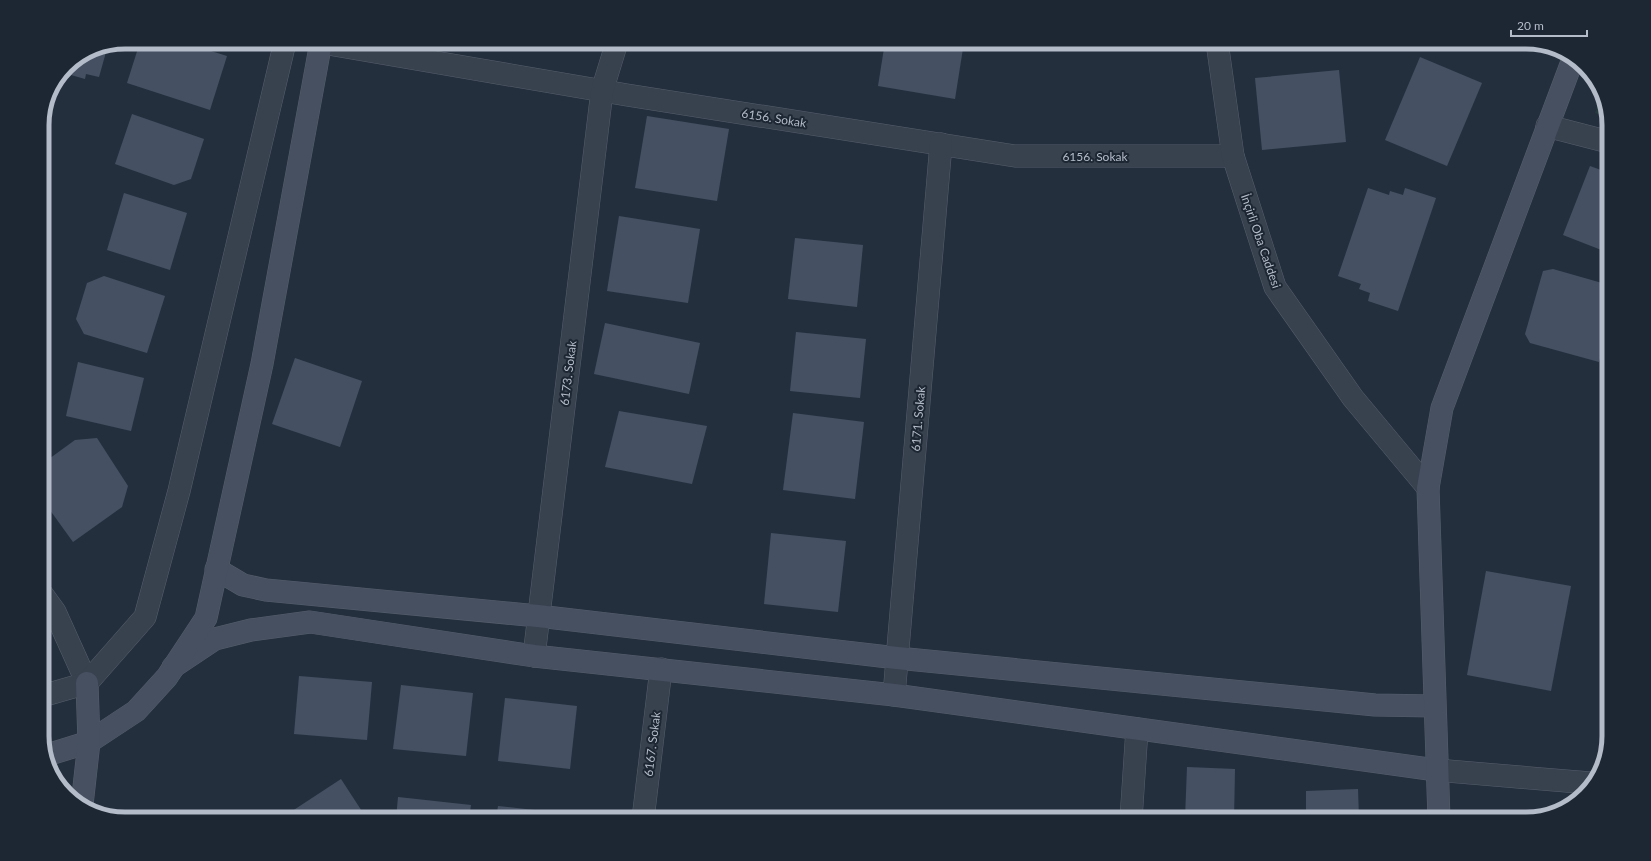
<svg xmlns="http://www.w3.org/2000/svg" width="1651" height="861" font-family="Lato,sans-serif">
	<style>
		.park { fill: #263c3f }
		.building { fill: #455162 }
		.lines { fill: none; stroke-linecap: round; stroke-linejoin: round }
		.street-casing { stroke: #565f6c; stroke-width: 23 }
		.secondary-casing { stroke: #565f6c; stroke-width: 23 }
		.street { stroke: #38414e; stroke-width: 22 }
		.secondary { stroke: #465061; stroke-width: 22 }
		.labels { text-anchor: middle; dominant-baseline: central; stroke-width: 4; stroke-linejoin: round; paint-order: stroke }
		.street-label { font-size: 12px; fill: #b4bcc9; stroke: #1d2633 }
		.rim { fill: none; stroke: #b4bcc9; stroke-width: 5 }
	</style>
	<rect width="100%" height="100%" fill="#242f3e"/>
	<polygon class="park" points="1601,98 1608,117 1595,113"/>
	<g class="building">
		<polygon points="140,42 182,42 227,56 210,110 127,83"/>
		<polygon points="885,42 964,42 955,99 878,86"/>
		<polygon points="108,45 99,77 86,74 85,79 64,73 67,66 94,48"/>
		<polygon points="1420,57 1482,83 1447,166 1385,140"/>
		<polygon points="1339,70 1346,142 1262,150 1255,78"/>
		<polygon points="132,114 204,139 191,179 174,185 115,164"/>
		<polygon points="647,116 729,129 717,201 635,188"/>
		<polygon points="42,150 51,152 43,184 42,184"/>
		<polygon points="1590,166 1609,173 1609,253 1563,235"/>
		<polygon points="1368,188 1389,195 1390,191 1403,195 1405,188 1436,198 1398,311 1368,301 1370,293 1359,289 1361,284 1338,276"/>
		<polygon points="124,193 187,213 170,270 107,250"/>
		<polygon points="619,216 700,229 688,303 607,291"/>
		<polygon points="795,238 863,245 857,307 788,299"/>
		<polygon points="1553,269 1609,285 1609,326 1599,362 1530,343 1525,334 1543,271"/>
		<polygon points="104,276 165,296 147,353 84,334 76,319 87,283"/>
		<polygon points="605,323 700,343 689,394 594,374"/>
		<polygon points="796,332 866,339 860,398 790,391"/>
		<polygon points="295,358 362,381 340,447 272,424"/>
		<polygon points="78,362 144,378 131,431 66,416"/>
		<polygon points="619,411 707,426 692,484 605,467"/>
		<polygon points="793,413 864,422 855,499 783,490"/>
		<polygon points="97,438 128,486 122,507 73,542 42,499 42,464 75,440"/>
		<polygon points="771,533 846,541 838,612 764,604"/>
		<polygon points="1486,571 1571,586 1551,691 1467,675"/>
		<polygon points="299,676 372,682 367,740 294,734"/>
		<polygon points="401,685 473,693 466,756 393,749"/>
		<polygon points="505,698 577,706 570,769 498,761"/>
		<polygon points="1187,767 1235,769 1234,819 1185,819"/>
		<polygon points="341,779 367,819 280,819"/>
		<polygon points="1358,789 1359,819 1306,819 1306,791"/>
		<polygon points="398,797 471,805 469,819 396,819"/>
		<polygon points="498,806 570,814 569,819 496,819"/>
	</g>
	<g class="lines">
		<defs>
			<g id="street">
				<polyline points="317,42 627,95 1015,156 1233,156"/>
				<polyline points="1217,42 1233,156 1275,287 1353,398 1428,488"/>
				<polyline points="1547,126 1609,142"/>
				<polyline points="42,594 55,612 87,683"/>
				<polyline points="534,656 602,91 617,42"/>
				<polyline points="894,695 941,144"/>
				<polyline points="42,696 87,683 145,617 179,491 285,42"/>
				<polyline points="1436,770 1590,783"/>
				<polyline points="643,819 661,669"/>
				<polyline points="1131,819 1137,729"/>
			</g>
			<g id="secondary">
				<polyline points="216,569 243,585 266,590 538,616 897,658 1375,705 1434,706"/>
				<polyline points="173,667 215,639 251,630 310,622 534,656 894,695 1436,770"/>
				<polyline points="47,755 89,742 136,711 167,677 206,618 262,364 321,42"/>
				<polyline points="82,805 89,742 87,683"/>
				<polyline points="1439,819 1428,488 1442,408 1573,59"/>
			</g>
		</defs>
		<use href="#street" class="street-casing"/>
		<use href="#secondary" class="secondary-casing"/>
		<use href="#street" class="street"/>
		<use href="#secondary" class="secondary"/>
	</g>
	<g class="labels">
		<g class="street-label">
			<text transform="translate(774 118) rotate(9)">6156. Sokak</text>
			<text x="1095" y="156">6156. Sokak</text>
			<text transform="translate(1261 241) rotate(71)">İnçirli Oba Caddesi</text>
			<text transform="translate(568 373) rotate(-83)">6173. Sokak</text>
			<text transform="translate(918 419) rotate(-85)">6171. Sokak</text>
			<text transform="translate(652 744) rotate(-83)">6167. Sokak</text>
		</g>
	</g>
	<path d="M0 0H1651V861H0ZM125 49H1526A76 76 0 0 1 1602 125V736A76 76 0 0 1 1526 812H125A76 76 0 0 1 49 736V125A76 76 0 0 1 125 49Z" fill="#1d2633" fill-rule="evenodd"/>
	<path class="rim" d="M125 49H1526A76 76 0 0 1 1602 125V736A76 76 0 0 1 1526 812H125A76 76 0 0 1 49 736V125A76 76 0 0 1 125 49Z"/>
	<path d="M1511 30v6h76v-6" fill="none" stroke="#b4bcc9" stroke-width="2"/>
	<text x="1517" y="30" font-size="12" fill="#b4bcc9" stroke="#1d2633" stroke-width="3" paint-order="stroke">20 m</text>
</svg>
